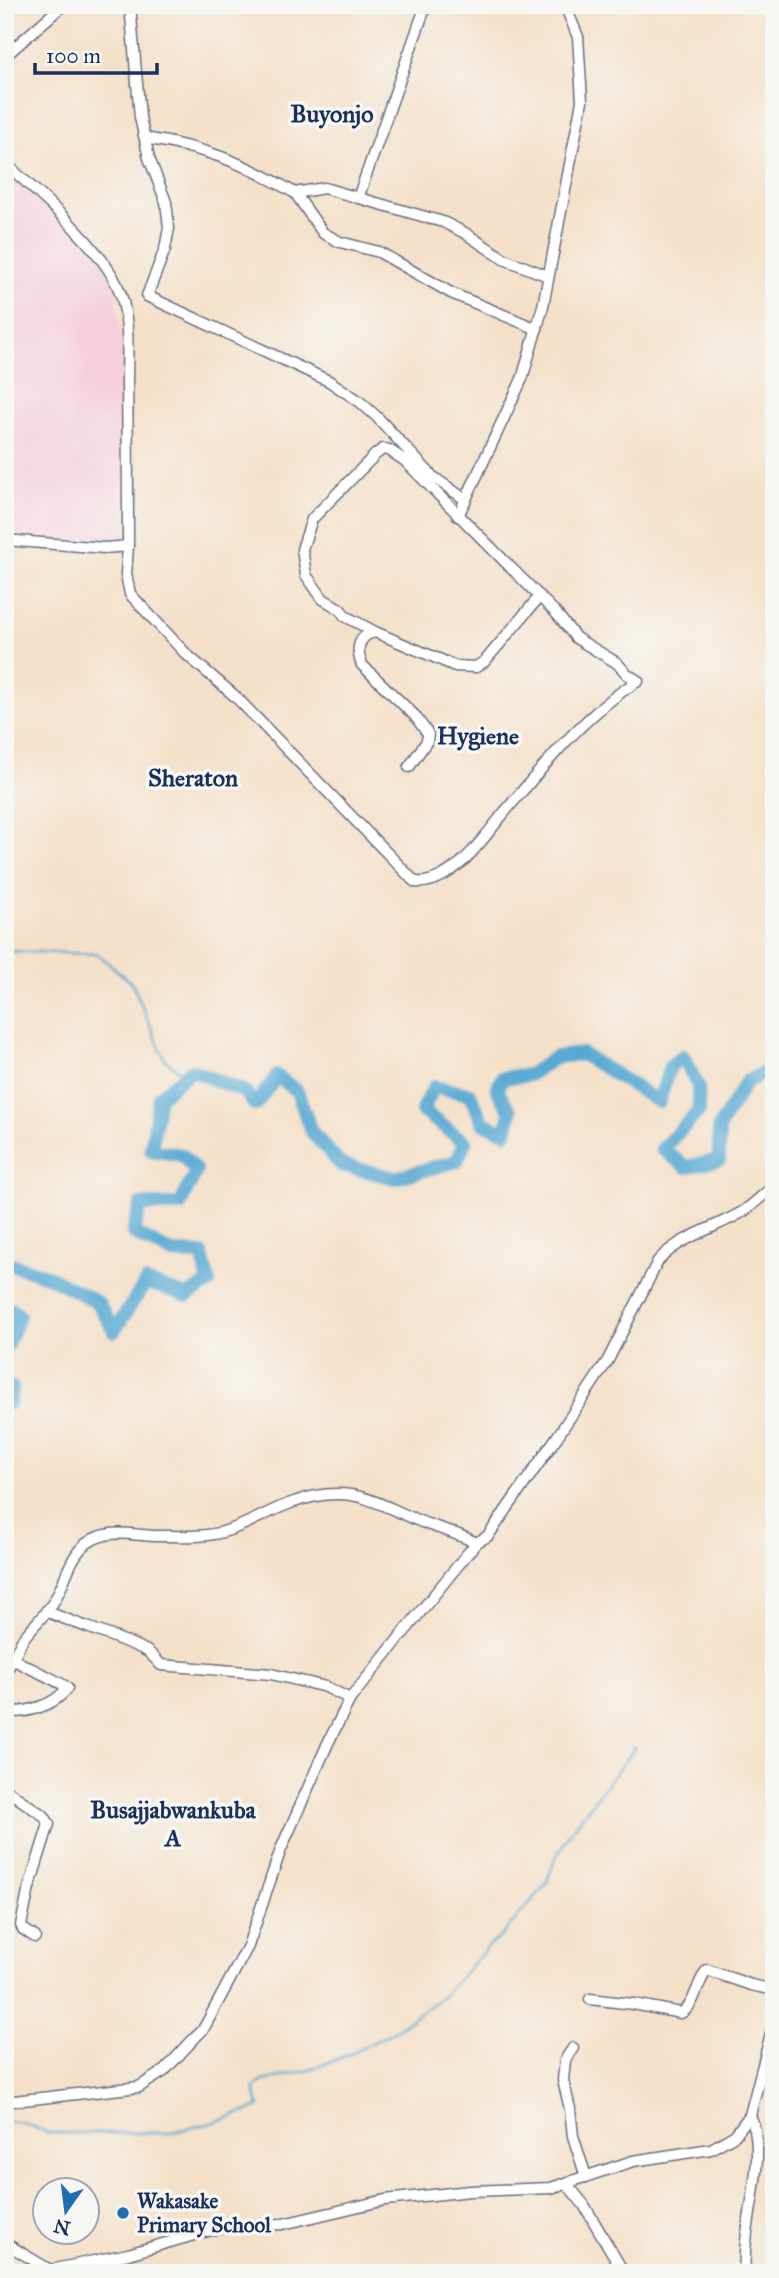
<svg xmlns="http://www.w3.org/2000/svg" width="779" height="2278" font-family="'IM FELL Great Primer',serif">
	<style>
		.built { fill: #f5cfdb }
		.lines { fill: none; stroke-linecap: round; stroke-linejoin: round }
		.stream { stroke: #57a9d2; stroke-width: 2.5 }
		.river { stroke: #57a9d2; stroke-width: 14 }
		.minor-casing { stroke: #676d83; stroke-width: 13 }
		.minor { stroke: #fff; stroke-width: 10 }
		.poi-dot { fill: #1f6fb2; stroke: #f6f6f2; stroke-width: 2.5 }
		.labels { text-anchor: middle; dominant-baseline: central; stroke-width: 7; stroke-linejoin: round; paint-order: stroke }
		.poi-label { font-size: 21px; font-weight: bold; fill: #1b2f5e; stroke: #f6f6f2; text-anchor: start }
		.quarter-label { font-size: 24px; font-weight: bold; fill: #1b2f5e; stroke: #f6f6f2 }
	</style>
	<rect width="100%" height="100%" fill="#f6f6f2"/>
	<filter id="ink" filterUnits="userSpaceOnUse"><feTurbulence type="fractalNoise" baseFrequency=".0143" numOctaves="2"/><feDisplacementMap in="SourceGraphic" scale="14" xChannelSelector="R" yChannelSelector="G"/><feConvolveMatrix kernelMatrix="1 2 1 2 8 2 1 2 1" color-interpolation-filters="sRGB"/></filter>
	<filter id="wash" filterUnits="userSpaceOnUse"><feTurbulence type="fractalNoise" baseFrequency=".00686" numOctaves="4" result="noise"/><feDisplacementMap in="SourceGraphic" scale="28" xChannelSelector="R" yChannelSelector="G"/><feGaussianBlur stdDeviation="1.57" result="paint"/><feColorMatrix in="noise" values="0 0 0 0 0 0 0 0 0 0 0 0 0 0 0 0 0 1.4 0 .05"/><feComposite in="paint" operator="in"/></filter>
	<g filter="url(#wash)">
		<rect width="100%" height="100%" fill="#f4e0c8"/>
		<polygon class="built" points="5,168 33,189 100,258 115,286 123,348 122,419 126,542 91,545 5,533"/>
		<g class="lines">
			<g class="stream">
				<polyline points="5,951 98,954 132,983 165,1060 186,1075"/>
				<polyline points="5,2121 23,2123 49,2133 168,2133 212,2123 257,2108 259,2106 254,2088 263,2081 310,2070 357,2051 398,2029 444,1995 487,1948 503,1934 546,1884 556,1857 569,1834 635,1747"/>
			</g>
			<g class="river">
				<polyline points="5,1262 50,1277 98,1303 114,1331 146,1282 187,1296 209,1283 202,1254 172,1253 133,1233 141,1205 180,1205 196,1171 182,1155 151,1150 159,1097 192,1070 245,1092 255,1105 277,1076 297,1091 311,1131 341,1165 395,1178 457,1161 465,1142 422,1111 434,1087 470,1094 483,1123 506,1132 511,1112 497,1090 502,1078 529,1075 556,1057 582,1054 659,1102 670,1066 683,1056 698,1086 699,1111 662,1149 686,1167 719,1160 719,1127 746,1082 774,1067"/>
				<polyline points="5,1306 19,1315 5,1349"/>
				<polyline points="5,1385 12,1388 9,1403 5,1403"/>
			</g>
		</g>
	</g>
	<g filter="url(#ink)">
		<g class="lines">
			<defs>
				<g id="minor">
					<polyline points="130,5 140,117 149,158 166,202 169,228 165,249 147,296 329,381 359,401 377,417 432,476 466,500"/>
					<polyline points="5,56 63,5"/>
					<path d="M 145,138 C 206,148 242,162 295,193 L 324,188 L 443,222 L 465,233 L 504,259 L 548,276"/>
					<path d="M 5,163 C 38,193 99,245 117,285 C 131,313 127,354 127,385 C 128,439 128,492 128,546 L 105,548 L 5,540"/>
					<polyline points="295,193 323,233 340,242 379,252 451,293 537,329"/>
					<polyline points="358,198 426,5"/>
					<polyline points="458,516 522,379 543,306 582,101 578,37 565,5"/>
					<path d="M 128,546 L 126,574 L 130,594 L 186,654 L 236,697 L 415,882 C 433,884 449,873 463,861 C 479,846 493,826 508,808 C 546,763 587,712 638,681 L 627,674 L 617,663 L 576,638 L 556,613 L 404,460 L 389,450 L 383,449 L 376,454 L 312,519 L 302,549 L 306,575 L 323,599 L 340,609 L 345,616 L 375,632 L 455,666 L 476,667 L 485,661 L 540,596"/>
					<path d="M 375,632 C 357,636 356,650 362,665 L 415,716 L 428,734 L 427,741 L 409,767"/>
					<path d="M 46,1611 C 78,1625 113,1635 145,1650 C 151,1653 156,1660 161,1665 L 271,1674 L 326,1687 L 350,1699"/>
					<path d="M 5,1672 C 13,1662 16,1650 23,1639 C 31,1628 42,1618 50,1607 C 65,1588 67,1558 87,1543 C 110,1527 134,1536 159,1536 C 174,1536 192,1537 207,1535 C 237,1532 263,1513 291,1503 C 351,1481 374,1503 427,1524 C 444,1530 460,1534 476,1543"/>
					<path d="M 5,1710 C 23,1716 57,1704 67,1688 C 61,1681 25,1667 13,1659"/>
					<polyline points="5,1789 44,1816 49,1824 29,1888 21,1925 23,1929 35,1937"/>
					<path d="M 590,1999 L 633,2004 L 681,2013 C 695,2006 697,1982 707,1970 L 751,1985 L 774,1990"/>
					<polyline points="573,2048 565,2060 563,2080 570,2109 573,2136 586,2177"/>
					<path d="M 5,2102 L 139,2087 L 164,2071 L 204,2028 L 248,1946 L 281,1849 L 328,1743 L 350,1699 L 476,1543 L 488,1536 L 557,1437 L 608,1360 L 658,1261 C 680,1236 716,1228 744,1211 C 754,1204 764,1194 774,1186"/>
					<polyline points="567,2184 584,2205 624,2273"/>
					<polyline points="5,2243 50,2270 128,2254 222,2227 283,2224 385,2200 470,2191 551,2188 633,2161 711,2149 735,2135 750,2115 774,2022"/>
					<path d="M 745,2273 C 741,2225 770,2156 750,2115"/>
				</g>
			</defs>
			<use href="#minor" class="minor-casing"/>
			<use href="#minor" class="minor"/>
		</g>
	</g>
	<circle class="poi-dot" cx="123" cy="2213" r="7"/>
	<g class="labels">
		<g class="poi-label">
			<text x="137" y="2201">Wakasake<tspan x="137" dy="24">Primary School</tspan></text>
		</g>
		<g class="quarter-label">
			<text x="332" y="114">Buyonjo</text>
			<text x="478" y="736">Hygiene</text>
			<text x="193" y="778">Sheraton</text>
			<text x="173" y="1810">Busajjabwankuba<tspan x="173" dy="28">A</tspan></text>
		</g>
	</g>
	<rect width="779" height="2278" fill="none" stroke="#f6f6f2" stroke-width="28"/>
	<g transform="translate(66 2211) rotate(194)"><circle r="33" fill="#f6f6f2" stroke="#9ea6b7" stroke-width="2"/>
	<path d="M0-5L12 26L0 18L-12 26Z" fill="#1f6fb2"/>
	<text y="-10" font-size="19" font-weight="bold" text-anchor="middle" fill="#1b2f5e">N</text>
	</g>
	<path d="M35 63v10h122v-10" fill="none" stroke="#1b2f5e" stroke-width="3.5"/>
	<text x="46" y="63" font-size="21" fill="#1b2f5e" stroke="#f6f6f2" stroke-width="5" paint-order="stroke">100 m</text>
</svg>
